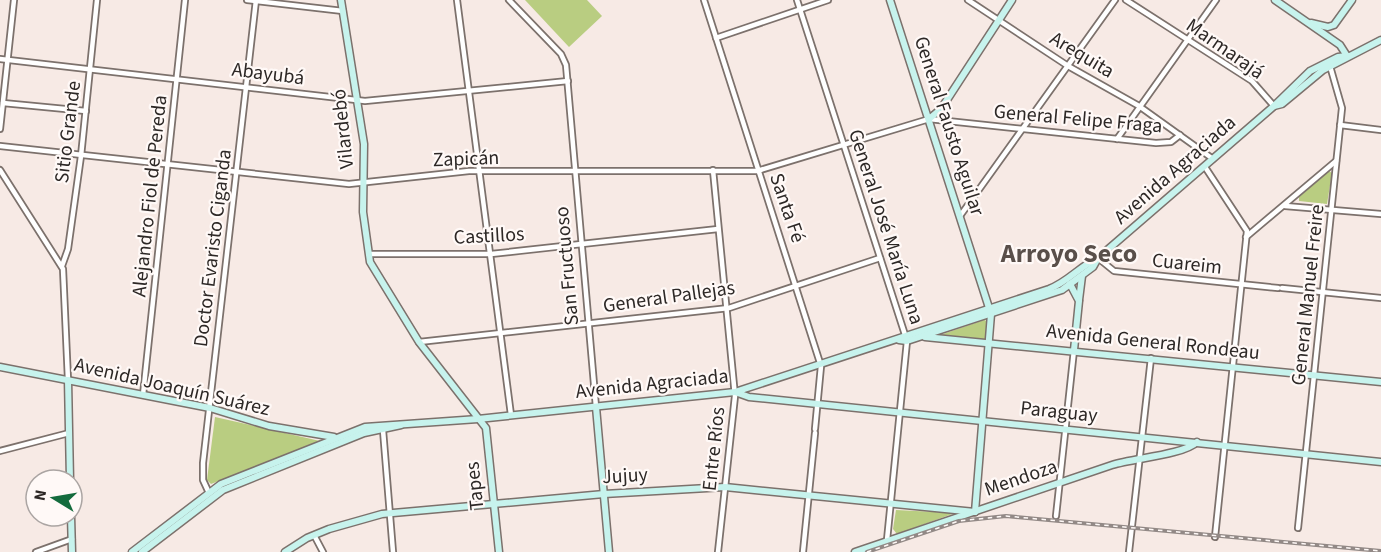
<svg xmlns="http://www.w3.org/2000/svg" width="1381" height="552" font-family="'Source Sans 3',sans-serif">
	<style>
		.green { fill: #b9cd81 }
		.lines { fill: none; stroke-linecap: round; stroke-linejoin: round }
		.street-casing { stroke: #7c716c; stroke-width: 8 }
		.secondary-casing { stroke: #7c716c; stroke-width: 9 }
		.street { stroke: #fff; stroke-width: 4.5 }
		.secondary { stroke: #c7f3ed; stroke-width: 6 }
		.rail-casing { stroke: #928986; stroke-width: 4 }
		.rail { stroke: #fff9f7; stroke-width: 1.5; stroke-dasharray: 4.5; stroke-linecap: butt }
		.labels { text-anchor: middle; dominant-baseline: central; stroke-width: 4.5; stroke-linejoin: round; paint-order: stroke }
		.street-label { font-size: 20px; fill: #2d2826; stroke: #fff9f7 }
		.district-label { font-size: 26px; font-weight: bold; fill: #594f4a; stroke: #fff9f7 }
	</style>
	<rect width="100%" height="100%" fill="#f7eae5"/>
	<g class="green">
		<polygon points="525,0 587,0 602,16 569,47"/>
		<polygon points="1329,171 1332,173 1327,204 1299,201 1299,197"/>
		<polygon points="984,320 987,321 986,340 940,335"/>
		<polygon points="215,417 320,441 211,484 207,480"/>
		<polygon points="896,510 955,513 897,534 893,529"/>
	</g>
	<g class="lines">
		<defs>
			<g id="street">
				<polyline points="247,0 343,11"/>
				<polyline points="457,0 511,415"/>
				<polyline points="509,0 561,54 566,65 596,407"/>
				<polyline points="704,0 821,366 815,429"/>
				<polyline points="797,0 907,341 887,540"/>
				<polyline points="968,0 1068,66 1139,106 1213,159"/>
				<polyline points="1126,0 1252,81 1274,106"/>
				<polyline points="716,38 828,0"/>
				<polyline points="0,59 365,101 568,81"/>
				<polyline points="3,103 86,111"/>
				<polyline points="1340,125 1381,130"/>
				<polyline points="0,129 14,0"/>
				<polyline points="1117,139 1216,0"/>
				<polyline points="0,146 349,184 469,171 757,171 929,119 1156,143 1171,142 1180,135"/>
				<polyline points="1205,167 1247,231 1215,537"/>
				<polyline points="0,170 63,269 68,380"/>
				<polyline points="713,170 735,396 718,552"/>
				<polyline points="1285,206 1381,214"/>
				<polyline points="960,216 1115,0"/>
				<polyline points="1246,237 1336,161"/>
				<polyline points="369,254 491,254 718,229"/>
				<polyline points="1098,258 1114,271 1278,288"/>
				<polyline points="62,266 68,249 81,156 97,0"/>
				<polyline points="1282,288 1381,298"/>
				<polyline points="419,342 729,308 880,258"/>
				<polyline points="143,395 185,0"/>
				<polyline points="383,430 393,552"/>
				<polyline points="0,451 69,433"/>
				<polyline points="209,493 203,480 203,463 256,0"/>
				<polyline points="1056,516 1074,350"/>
				<polyline points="1298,528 1342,108 1330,66"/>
				<polyline points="314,535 323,552"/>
				<polyline points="36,552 72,539"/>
				<polyline points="803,552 815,433"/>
				<polyline points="1129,552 1151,358"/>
			</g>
			<g id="secondary">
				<polyline points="341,0 364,144 363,212 370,262 419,342 486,428 499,552"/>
				<polyline points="890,0 991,314 975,512"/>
				<polyline points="1275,0 1340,45 1347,56"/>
				<polyline points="1311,23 1328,27 1334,25 1352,0"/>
				<polyline points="1274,106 1282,104 1323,70 1381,40"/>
				<polyline points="929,119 941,109 1012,0"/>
				<polyline points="1070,284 1079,301 1074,350"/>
				<polyline points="1079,300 1082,276"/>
				<polyline points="925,337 1381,382"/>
				<polyline points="899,340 907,341 1062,290 1093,267 1098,258 1274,106 1310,71 1338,57 1347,56"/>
				<polyline points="0,367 210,408 269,426 334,437"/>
				<polyline points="68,380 70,480"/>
				<polyline points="735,392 749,397 1381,462"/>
				<polyline points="596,407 609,552"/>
				<polyline points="71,516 72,552"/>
				<path d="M 132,552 L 221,484 L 365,427 L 478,419 L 735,392 L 1049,289 C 1068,282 1080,266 1098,258"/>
				<polyline points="142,552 223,490 364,433 401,425"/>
				<polyline points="285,552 307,538 329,529 382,514 604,494 725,487 975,512"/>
				<path d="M 855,552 L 1112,465 C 1134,458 1183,455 1197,442"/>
			</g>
		</defs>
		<use href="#street" class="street-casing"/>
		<use href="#secondary" class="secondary-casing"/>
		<use href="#street" class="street"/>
		<use href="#secondary" class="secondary"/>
		<defs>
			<polyline id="rail" points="867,552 959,521 1006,516 1381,551"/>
		</defs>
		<use href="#rail" class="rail-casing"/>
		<use href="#rail" class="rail"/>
	</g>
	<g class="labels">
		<g class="street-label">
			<text transform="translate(1225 49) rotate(35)">Marmarajá</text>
			<text transform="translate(1082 55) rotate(31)">Arequita</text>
			<text transform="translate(268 74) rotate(7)">Abayubá</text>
			<text transform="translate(1078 119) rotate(5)">General Felipe Fraga</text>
			<text transform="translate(949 126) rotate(72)">General Fausto Aguilar</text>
			<text transform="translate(343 129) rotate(-96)">Vilardebó</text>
			<text transform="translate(68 132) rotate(-83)">Sitio Grande</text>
			<text transform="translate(466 159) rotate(-2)">Zapicán</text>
			<text transform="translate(1175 170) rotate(-41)">Avenida Agraciada</text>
			<text transform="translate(150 196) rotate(-84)">Alejandro Fiol de Pereda</text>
			<text transform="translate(787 208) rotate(71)">Santa Fé</text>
			<text transform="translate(886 227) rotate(72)">General José María Luna</text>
			<text transform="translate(489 236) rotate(-3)">Castillos</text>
			<text transform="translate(213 248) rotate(-83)">Doctor Evaristo Ciganda</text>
			<text transform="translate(1187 264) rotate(6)">Cuareim</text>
			<text transform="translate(567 266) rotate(-95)">San Fructuoso</text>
			<text transform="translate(1308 295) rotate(-84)">General Manuel Freire</text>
			<text transform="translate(669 297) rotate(-8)">General Pallejas</text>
			<text transform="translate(1153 342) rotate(6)">Avenida General Rondeau</text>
			<text transform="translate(652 384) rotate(-6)">Avenida Agraciada</text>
			<text transform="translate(172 387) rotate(13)">Avenida Joaquín Suárez</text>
			<text transform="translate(1059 412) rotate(6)">Paraguay</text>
			<text transform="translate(714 449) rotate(-84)">Entre Ríos</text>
			<text transform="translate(625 476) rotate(-3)">Jujuy</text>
			<text transform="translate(1021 478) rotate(-19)">Mendoza</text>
			<text transform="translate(475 486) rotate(-96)">Tapes</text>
		</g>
		<g class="district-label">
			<text x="1069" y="253">Arroyo Seco</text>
		</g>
	</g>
	<g transform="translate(54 498) rotate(281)"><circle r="28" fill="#fff9f7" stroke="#aba5a3" stroke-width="1.5"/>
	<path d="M0-4.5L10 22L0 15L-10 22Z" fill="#146b3d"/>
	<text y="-9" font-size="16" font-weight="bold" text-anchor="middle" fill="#2d2826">N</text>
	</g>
</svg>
